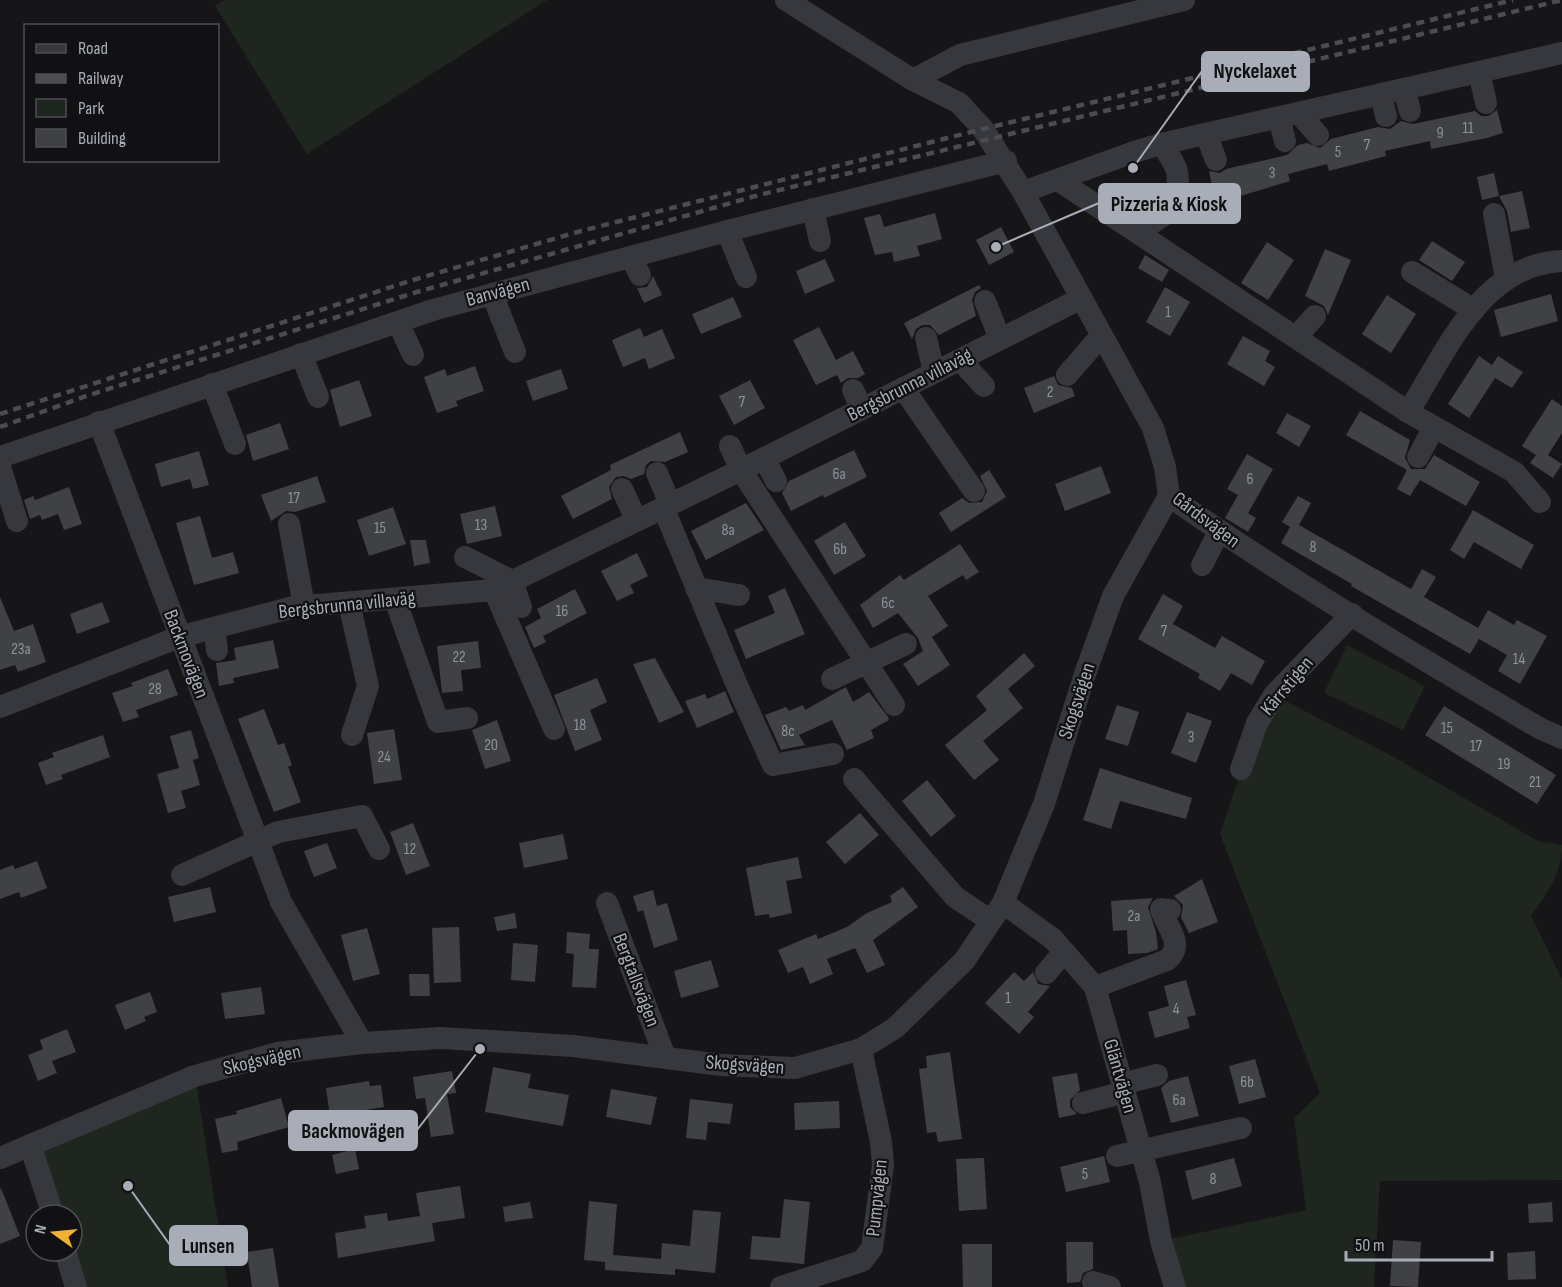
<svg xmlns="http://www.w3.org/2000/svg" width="1562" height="1287" font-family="'Sofia Sans Condensed',sans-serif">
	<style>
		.green { fill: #1e261f }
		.building { fill: #404145 }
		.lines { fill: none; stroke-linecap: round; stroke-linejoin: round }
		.minor { stroke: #37383d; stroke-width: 22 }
		.rail { stroke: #4a4c52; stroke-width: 4.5; stroke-dasharray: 8 6; stroke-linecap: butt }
		.labels { text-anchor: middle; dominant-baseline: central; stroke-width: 4.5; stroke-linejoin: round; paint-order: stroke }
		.number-label { font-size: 16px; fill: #8e929b }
		.street-label { font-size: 20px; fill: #a8adb8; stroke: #111113 }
		.leader { fill: none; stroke: #a8adb8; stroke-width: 2 }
		.callout-dot { fill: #a8adb8; stroke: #111113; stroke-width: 2 }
		.callout { fill: #a8adb8; stroke: #a8adb8; stroke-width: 2 }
		.callout-label { font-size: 21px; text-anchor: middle; font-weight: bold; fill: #111 }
	</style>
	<rect width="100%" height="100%" fill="#161618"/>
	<g class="green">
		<polygon points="225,0 547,0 307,154 215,6"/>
		<polygon points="1347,645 1425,686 1403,730 1324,693"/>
		<path d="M 1274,695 L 1390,755 L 1538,841 L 1562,845 C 1562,874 1547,894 1531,916 L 1562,979 L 1562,1180 L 1380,1181 L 1374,1287 L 1175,1287 L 1161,1241 L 1306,1210 L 1294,1118 L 1320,1093 L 1220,834 L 1257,723 Z"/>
		<polygon points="195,1076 228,1287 76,1287 72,1251 72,1215 53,1215 30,1145"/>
	</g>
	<g class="building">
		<polygon points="1497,110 1503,133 1487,138 1431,149 1430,141 1385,151 1386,156 1329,171 1327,164 1288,174 1290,181 1234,198 1231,186 1213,190 1209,171 1220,173 1226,169 1287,155 1298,145 1307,143 1320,148 1331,139 1378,127 1390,129 1401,121 1413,124 1475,111 1481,116 1488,116"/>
		<polygon points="1494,173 1499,196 1482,200 1477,177"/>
		<polygon points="1522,191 1530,228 1511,232 1507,211 1499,196"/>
		<polygon points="935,213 942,239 917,246 920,256 894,262 892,252 875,255 864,218 880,214 884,227"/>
		<polygon points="1001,227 1014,252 989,265 976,240"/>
		<polygon points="1432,241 1465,262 1452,281 1419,260"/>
		<polygon points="1267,242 1294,260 1268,300 1241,283"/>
		<polygon points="1325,249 1351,260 1328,315 1324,306 1305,296"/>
		<polygon points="1145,255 1169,270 1162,282 1138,268"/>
		<polygon points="825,259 835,281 805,294 796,271"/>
		<polygon points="653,276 662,295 644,303 637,288 647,287"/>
		<polygon points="979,285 981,288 975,292 972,300 976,316 939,335 930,325 922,325 916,329 912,339 904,323"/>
		<polygon points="1165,287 1190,302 1170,336 1146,322"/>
		<polygon points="1551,294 1558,321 1501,337 1494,310"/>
		<polygon points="1387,295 1416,314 1391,353 1362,334"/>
		<polygon points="733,297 742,317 701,334 692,314"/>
		<polygon points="819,327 836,360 853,351 865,374 858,378 848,378 841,383 837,375 816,385 793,340"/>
		<polygon points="640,328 644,337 662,329 675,358 649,369 645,358 623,367 612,340"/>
		<polygon points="1243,336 1270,351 1265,361 1275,367 1264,386 1227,364"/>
		<polygon points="1479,356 1492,365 1498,356 1523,372 1512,388 1495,378 1469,418 1448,404"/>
		<polygon points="475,366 484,391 456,401 458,406 437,413 424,377 445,369 447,376"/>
		<polygon points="561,369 568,389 533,401 526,381"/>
		<polygon points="1054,376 1058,385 1072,388 1075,396 1034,413 1024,388"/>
		<polygon points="359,380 372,416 340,427 330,390"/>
		<polygon points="750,380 765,408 734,425 719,396"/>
		<polygon points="1552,399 1562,406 1562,433 1548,455 1562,464 1553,478 1530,463 1536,455 1522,446"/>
		<polygon points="1360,411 1410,440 1405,458 1411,469 1425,469 1434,455 1480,482 1466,506 1420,480 1410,496 1397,489 1407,470 1346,435"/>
		<polygon points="1287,413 1311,426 1299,447 1276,433"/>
		<polygon points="280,423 289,449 253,461 246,435"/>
		<polygon points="680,432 688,452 665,462 651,461 646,465 644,474 631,479 624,476 616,477 609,487 612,499 573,519 561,496 611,470 610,465"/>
		<polygon points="854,450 867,477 824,498 823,495 791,511 782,493 789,481"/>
		<polygon points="199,451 209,485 193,489 190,479 161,487 155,464"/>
		<polygon points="1247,454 1273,469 1248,513 1256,518 1248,532 1225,518 1238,495 1227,489"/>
		<polygon points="1101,466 1111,493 1065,511 1055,484"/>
		<polygon points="989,470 1006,497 951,532 939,513 962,498 969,503 982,502 987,491 980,476"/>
		<polygon points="317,476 326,502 295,512 286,511 271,521 261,495"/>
		<polygon points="69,487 82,524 64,530 58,514 42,520 40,515 30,519 24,500 33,496 35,500"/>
		<polygon points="1298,496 1311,503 1299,525 1411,589 1422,569 1436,577 1424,597 1478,628 1488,610 1514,625 1517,620 1547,636 1520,684 1498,671 1507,655 1479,639 1470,654 1351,586 1352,584 1281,543 1290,527 1282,522"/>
		<polygon points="746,503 764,530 706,560 691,531"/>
		<polygon points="495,506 502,536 467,544 460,514"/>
		<polygon points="393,507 406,544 369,556 357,520"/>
		<polygon points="1473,510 1534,545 1521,569 1474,542 1464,559 1450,550"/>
		<polygon points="200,516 212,558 233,552 239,573 194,585 176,523"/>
		<polygon points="845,522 866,556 834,575 814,541"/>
		<polygon points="410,540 426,540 430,563 414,566"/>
		<polygon points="960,544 979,572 966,580 963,575 928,596 948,626 932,637 950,665 918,686 903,664 923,651 918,638 898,613 873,628 860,605 900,575 904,580"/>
		<polygon points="637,553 648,576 630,585 634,593 617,601 601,571"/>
		<polygon points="785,588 805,634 746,659 734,630 775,613 768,596"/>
		<polygon points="575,589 587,613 543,636 546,642 534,648 525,627 541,618 537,609"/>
		<polygon points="1163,594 1183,606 1173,624 1215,648 1222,636 1265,661 1252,685 1231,673 1220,691 1198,678 1200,674 1138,639"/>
		<polygon points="0,597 14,631 33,624 46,662 18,672 15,665 0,670"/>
		<polygon points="102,602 110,622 77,634 70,614"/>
		<polygon points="273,640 279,668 233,678 234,683 219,686 216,663 236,660 234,648"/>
		<polygon points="478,641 481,668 461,670 463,691 442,693 437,646"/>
		<polygon points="1024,653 1035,666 1008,689 1023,708 983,741 999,760 974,780 945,745 987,710 976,696"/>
		<polygon points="655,658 684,712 659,723 633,664"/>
		<polygon points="168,669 178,695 136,710 139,717 123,722 112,693 133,686 131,683"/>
		<polygon points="597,678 607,702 590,710 602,740 575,751 554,695"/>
		<polygon points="846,687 853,702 869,692 888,717 889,720 871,730 874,738 847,750 832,720 799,735 805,745 781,750 765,715 786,707 789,711 803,705 805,710"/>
		<polygon points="725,691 734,712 697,728 685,701 705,694 707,699"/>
		<polygon points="1117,705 1139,712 1128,746 1105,739"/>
		<polygon points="1444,706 1556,775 1537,804 1425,735"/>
		<polygon points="264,709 278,745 284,743 292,765 288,767 301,802 274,812 238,719"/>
		<polygon points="1187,712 1212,721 1196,763 1171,753"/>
		<polygon points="497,720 511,761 485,769 472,730"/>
		<polygon points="394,729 402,780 374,784 367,733"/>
		<polygon points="191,730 199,758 193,760 200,785 181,791 186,808 168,813 157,774 179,768 170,736"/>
		<polygon points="103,735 110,757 61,775 63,779 46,785 38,763 54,757 52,753"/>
		<polygon points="1100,768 1192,798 1186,819 1120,801 1111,829 1083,820"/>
		<polygon points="927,780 956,816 931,837 902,801"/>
		<polygon points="860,813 879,835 845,864 826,842"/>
		<polygon points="413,823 430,866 406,875 390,832"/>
		<polygon points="563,834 568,859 524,868 519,843"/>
		<polygon points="327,843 337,868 314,877 304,851"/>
		<polygon points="798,857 802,878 786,881 792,913 770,918 769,914 755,916 746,868"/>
		<polygon points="37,861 47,888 21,898 19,892 0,899 0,870 13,865 15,869"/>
		<polygon points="1202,879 1218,922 1189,933 1181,917 1183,905 1174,896"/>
		<polygon points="210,887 216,912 174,922 168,897"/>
		<polygon points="903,887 918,907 873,940 885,965 867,973 855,948 827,959 833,974 810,984 803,967 788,973 778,950 816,934 818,939 847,927 867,913 892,902 890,896"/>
		<polygon points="653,890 657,906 667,903 678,940 654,948 643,910 638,912 633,896"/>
		<polygon points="1153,898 1148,907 1156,932 1158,949 1147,953 1128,954 1127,930 1113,931 1111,901"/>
		<polygon points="515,913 517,928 497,931 494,917"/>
		<polygon points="459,927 461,982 434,983 432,928"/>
		<polygon points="367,928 380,974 353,981 341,935"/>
		<polygon points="567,932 590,934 589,949 599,949 596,988 572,987 574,954 566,953"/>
		<polygon points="513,943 538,945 535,982 511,980"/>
		<polygon points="711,960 719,987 681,998 674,971"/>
		<polygon points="1014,972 1024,981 1033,972 1038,984 1050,986 1028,1012 1034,1017 1019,1034 985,1003"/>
		<polygon points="409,974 429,974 430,996 410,996"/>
		<polygon points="1186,980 1196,1015 1187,1017 1190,1028 1155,1038 1148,1012 1169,1006 1164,986"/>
		<polygon points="261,987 265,1014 225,1019 221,993"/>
		<polygon points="150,992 157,1012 144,1017 146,1021 125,1030 115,1005"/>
		<polygon points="67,1029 76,1052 52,1061 57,1073 38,1081 28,1055 43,1049 40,1040"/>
		<polygon points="950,1052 962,1139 938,1142 936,1132 927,1133 919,1069 927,1068 926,1056"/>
		<polygon points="1255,1059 1266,1097 1239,1104 1229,1066"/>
		<polygon points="493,1067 531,1074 528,1088 569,1095 563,1126 485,1112"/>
		<polygon points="452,1071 456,1093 447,1094 454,1134 431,1137 425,1098 416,1099 413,1077"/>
		<polygon points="1077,1073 1080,1090 1070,1100 1070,1107 1077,1114 1059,1118 1052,1077"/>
		<polygon points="1188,1076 1199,1116 1171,1123 1161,1088 1169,1081"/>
		<polygon points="369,1081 370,1086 381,1085 384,1107 330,1116 326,1088"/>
		<polygon points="611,1089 657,1097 651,1125 606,1117"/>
		<polygon points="281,1098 289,1127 237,1142 238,1150 222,1153 215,1119 237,1114 236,1111"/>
		<polygon points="690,1099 733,1104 730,1124 708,1122 706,1140 686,1138"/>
		<polygon points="839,1101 840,1128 795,1130 794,1103"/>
		<polygon points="355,1149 359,1169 336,1174 332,1155"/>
		<polygon points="1104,1156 1110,1182 1066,1192 1060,1167"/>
		<polygon points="984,1158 987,1209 959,1211 956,1159"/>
		<polygon points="1234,1158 1242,1186 1192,1200 1185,1171"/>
		<polygon points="460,1186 465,1218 432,1223 435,1241 338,1258 335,1233 366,1228 364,1216 387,1213 388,1221 420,1216 416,1193"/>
		<polygon points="1,1188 20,1236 0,1244 0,1189"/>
		<polygon points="784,1199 810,1202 804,1264 750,1259 752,1236 780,1238"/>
		<polygon points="589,1201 617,1204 613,1255 661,1259 662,1243 690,1246 693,1210 721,1212 715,1273 675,1269 675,1275 605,1270 605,1262 584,1260"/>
		<polygon points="530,1202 533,1218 505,1222 503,1207"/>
		<polygon points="1552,1202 1553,1222 1529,1223 1528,1204"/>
		<polygon points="1393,1240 1421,1242 1418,1287 1390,1286"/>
		<polygon points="1066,1242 1093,1242 1093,1269 1083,1273 1080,1282 1067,1283"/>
		<polygon points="962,1244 992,1244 992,1287 963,1287"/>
		<polygon points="273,1248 279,1287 252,1287 247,1252"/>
		<polygon points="1535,1251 1536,1279 1508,1280 1507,1253"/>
	</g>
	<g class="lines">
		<g class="minor">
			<path d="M 786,0 L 913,80 L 959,103 L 983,129 L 1023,192 L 1153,428 L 1165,467 L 1169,496 C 1289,580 1415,655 1541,729 L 1562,738"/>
			<polyline points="1479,72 1486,103"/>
			<polyline points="913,80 960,55 1184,0"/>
			<polyline points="1404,89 1410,111"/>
			<polyline points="1381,95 1386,116"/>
			<polyline points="1299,113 1318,135"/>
			<polyline points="1279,118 1285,141"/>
			<polyline points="1206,134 1216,160"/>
			<polyline points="1058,180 1408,412 1514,472 1540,502"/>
			<polyline points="1023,192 1134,152 1161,144 1562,53"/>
			<polyline points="813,209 820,241"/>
			<polyline points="1494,214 1506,279"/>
			<polyline points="727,231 746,277"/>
			<path d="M 1139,232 L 1173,209 C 1180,176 1182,172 1161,144"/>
			<polyline points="631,257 640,275"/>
			<polyline points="1412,272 1474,310"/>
			<polyline points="492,294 515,352"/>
			<polyline points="985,301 1000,339"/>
			<polyline points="398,322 413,355"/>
			<polyline points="1296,337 1315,316"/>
			<polyline points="926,338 934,372"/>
			<polyline points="301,354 318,397"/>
			<polyline points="960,360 984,386"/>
			<polyline points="1067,375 1101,336"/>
			<polyline points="212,384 235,444"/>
			<polyline points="903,388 974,491"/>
			<polyline points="853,390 862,409"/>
			<path d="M 1408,412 C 1446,353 1481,264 1562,261"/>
			<polyline points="99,422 281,902 362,1043"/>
			<polyline points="730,446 741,470 894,705"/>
			<polyline points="0,457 433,310 727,231 1006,161"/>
			<polyline points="1418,457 1434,427"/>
			<polyline points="764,458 776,481"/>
			<polyline points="0,467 17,521"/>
			<polyline points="657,473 670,504"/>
			<polyline points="622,489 636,519"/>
			<polyline points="663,507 736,683 773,765 833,754"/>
			<polyline points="289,524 304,606"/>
			<polyline points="465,557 512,581 521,607"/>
			<polyline points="1202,565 1219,532"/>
			<polyline points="696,588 739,595"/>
			<polyline points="494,590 554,729"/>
			<polyline points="395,599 438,722 467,718"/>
			<polyline points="349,603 368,686 352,735"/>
			<polyline points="214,628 217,650"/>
			<polyline points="832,679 906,644"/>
			<polyline points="0,707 179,637 294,607 494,590 741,470 1080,299"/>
			<polyline points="1241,769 1257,723 1274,695 1352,614"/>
			<polyline points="854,779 955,897 991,921"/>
			<polyline points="182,875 278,832 362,816 379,849"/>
			<polyline points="607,903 665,1057"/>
			<polyline points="1003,903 1053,939 1095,987 1150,1182 1161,1241 1175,1287"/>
			<polyline points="1046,973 1064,952"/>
			<path d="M 1095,987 L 1167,960 C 1186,944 1166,927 1161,909 L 1170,910"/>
			<polyline points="1122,1084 1157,1075"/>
			<polyline points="1083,1103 1125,1092"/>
			<polyline points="30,1145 53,1215"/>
			<polyline points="1117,1156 1241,1128"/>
			<polyline points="0,1158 195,1076 277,1053 362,1043 440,1038 573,1046 721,1065 795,1068 861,1049 895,1028 964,961 1003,903 1044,804 1085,674 1113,596 1169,496"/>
			<polyline points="65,1251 76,1287"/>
			<polyline points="1093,1282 1110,1287"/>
			<polyline points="781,1287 862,1261 872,1248 883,1165 881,1142 861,1049"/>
		</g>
		<g class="rail">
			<polyline points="0,414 413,280 581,231 983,129 1513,0"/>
			<polyline points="0,427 86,396 417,292 759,195 1562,0"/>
		</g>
	</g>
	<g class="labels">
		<g class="number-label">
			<text x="1468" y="128">11</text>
			<text x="1440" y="133">9</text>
			<text x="1367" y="145">7</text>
			<text x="1338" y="152">5</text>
			<text x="1272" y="173">3</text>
			<text x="1168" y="312">1</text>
			<text x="1050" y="392">2</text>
			<text x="742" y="402">7</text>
			<text x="839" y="474">6a</text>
			<text x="1250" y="479">6</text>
			<text x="294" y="498">17</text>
			<text x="481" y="525">13</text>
			<text x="380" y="528">15</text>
			<text x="728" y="530">8a</text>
			<text x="1313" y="547">8</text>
			<text x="840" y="549">6b</text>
			<text x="888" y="603">6c</text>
			<text x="562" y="611">16</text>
			<text x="1164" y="631">7</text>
			<text x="21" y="649">23a</text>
			<text x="459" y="657">22</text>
			<text x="1519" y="659">14</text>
			<text x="155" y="689">28</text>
			<text x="580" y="725">18</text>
			<text x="1447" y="728">15</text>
			<text x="788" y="731">8c</text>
			<text x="1191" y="737">3</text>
			<text x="491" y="745">20</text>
			<text x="1476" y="746">17</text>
			<text x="384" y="757">24</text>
			<text x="1504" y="764">19</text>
			<text x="1535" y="782">21</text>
			<text x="410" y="849">12</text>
			<text x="1134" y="916">2a</text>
			<text x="1008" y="998">1</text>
			<text x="1176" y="1009">4</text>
			<text x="1247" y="1082">6b</text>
			<text x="1179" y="1100">6a</text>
			<text x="1085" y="1174">5</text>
			<text x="1213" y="1179">8</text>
		</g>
		<g class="street-label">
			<text transform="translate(498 292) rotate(-15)">Banvägen</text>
			<text transform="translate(910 385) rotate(-27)">Bergsbrunna villaväg</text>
			<text transform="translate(1206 520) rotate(37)">Gårdsvägen</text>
			<text transform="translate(347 605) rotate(-6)">Bergsbrunna villaväg</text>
			<text transform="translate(186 654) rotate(69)">Backmovägen</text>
			<text transform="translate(1287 686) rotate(-50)">Kärrstigen</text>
			<text transform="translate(1077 701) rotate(-72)">Skogsvägen</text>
			<text transform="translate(636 980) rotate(69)">Bergtallsvägen</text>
			<text transform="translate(262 1060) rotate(-13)">Skogsvägen</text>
			<text transform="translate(745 1065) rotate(4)">Skogsvägen</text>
			<text transform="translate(1120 1076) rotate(74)">Gläntvägen</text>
			<text transform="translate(877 1198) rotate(-84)">Pumpvägen</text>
		</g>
	</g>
	<path class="leader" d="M1133 168L1202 71M996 247L1099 203M480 1049L417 1130M128 1186L170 1245"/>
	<g class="callout-dot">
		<circle cx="1133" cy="168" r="6"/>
		<circle cx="996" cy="247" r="6"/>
		<circle cx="480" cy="1049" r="6"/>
		<circle cx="128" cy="1186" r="6"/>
	</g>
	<g class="callout">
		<rect x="1202" y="52" width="107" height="39" rx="6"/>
		<rect x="1099" y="184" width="141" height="39" rx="6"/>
		<rect x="289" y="1111" width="128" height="39" rx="6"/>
		<rect x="170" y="1226" width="77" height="39" rx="6"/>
	</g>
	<g class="callout-label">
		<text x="1255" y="78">Nyckelaxet</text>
		<text x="1169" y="211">Pizzeria &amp; Kiosk</text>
		<text x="353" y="1138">Backmovägen</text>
		<text x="208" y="1253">Lunsen</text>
	</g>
	<rect x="24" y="24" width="195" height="138" fill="#111113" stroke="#4d4f55" stroke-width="1.5"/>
	<rect x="36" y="44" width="30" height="9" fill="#37383d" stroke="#4d4f55" stroke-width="1.5"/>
	<text x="78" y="54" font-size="18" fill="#a8adb8">Road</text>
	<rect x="36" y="74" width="30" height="9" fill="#4a4c52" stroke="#4d4f55" stroke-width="1.5"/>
	<text x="78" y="84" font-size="18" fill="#a8adb8">Railway</text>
	<rect x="36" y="99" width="30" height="18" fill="#1e261f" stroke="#4d4f55" stroke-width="1.5"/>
	<text x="78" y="114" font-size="18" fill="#a8adb8">Park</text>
	<rect x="36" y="129" width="30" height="18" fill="#404145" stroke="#4d4f55" stroke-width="1.5"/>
	<text x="78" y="144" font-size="18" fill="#a8adb8">Building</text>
	<g transform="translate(54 1233) rotate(285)"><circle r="28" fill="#111113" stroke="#4d4f55" stroke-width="1.5"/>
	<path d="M0-4.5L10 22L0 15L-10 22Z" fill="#f2b134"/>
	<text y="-9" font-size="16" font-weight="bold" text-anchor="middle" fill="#a8adb8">N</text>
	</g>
	<path d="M1346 1251v9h146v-9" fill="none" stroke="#a8adb8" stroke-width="3"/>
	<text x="1355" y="1251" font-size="18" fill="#a8adb8" stroke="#111113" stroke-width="4.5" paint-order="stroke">50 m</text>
</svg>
